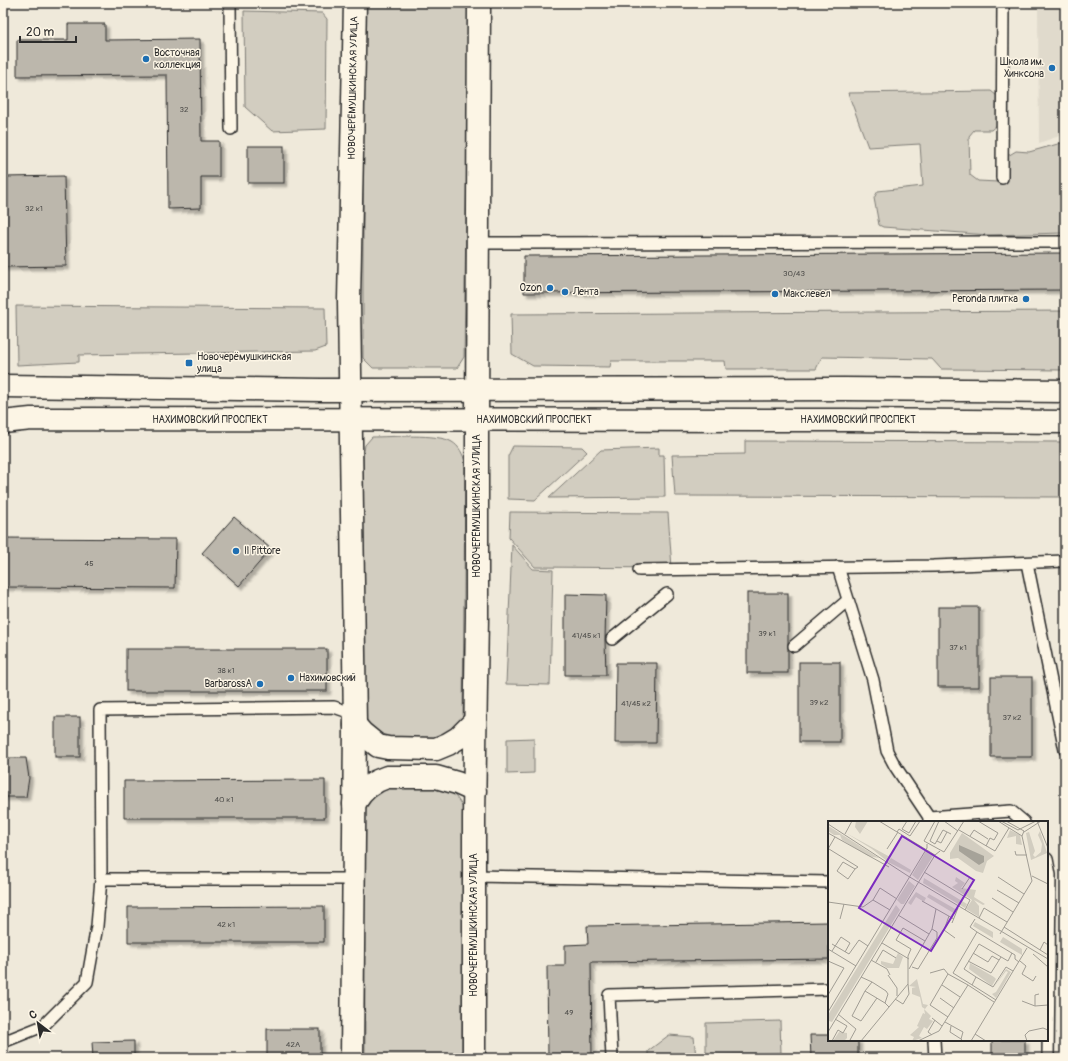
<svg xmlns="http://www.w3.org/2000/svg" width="1068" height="1061" font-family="Pangolin,sans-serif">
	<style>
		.built { fill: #e0dacc }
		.green { fill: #d2cdc0; stroke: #7e7c76 }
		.building { fill: #bcb7ac; stroke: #2b2b2b; filter: url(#shadow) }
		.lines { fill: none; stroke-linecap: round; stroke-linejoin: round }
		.lane-casing { stroke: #2b2b2b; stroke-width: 14 }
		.secondary-casing { stroke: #2b2b2b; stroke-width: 25 }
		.lane { stroke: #fcf5e5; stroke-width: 11 }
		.secondary { stroke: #fcf5e5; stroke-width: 22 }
		.poi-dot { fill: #1f6fb2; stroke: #fcf5e5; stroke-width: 1.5 }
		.labels { text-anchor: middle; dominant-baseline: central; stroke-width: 3; stroke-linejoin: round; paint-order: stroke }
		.number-label { font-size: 8px; fill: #4f4e4b }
		.poi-label { font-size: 10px; fill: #2b2b2b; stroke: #fcf5e5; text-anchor: start }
		.street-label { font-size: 10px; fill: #2b2b2b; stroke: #fcf5e5 }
		.inset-road { fill: none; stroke: #a19d94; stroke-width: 1 }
		.view { fill: #7b2cbf; fill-opacity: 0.15; stroke: #7b2cbf; stroke-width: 2 }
		.inset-edge { fill: none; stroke: #2b2b2b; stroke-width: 2 }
	</style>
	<defs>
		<filter id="shadow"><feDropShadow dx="3.5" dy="3.5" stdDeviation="1" flood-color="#0004"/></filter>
	</defs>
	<rect width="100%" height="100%" fill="#efe9da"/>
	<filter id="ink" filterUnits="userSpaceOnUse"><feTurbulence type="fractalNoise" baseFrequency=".025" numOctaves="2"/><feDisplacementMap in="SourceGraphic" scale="8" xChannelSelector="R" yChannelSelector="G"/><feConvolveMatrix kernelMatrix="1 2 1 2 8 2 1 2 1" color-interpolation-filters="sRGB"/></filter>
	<g filter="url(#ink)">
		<polygon class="built" points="1038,3 1065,3 1065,134 1039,143"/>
		<g class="green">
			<polygon points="365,3 467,3 469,7 464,357 457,368 373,368 363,358 363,7"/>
			<polygon points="244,11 322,13 327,19 326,129 272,131 245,107"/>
			<polygon points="991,91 997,96 997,125 991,130 974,130 969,136 970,175 978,181 998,182 1006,157 1016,151 1029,152 1065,142 1065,233 989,235 883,227 879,225 874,198 878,191 923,186 920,144 868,147 848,93"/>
			<polygon points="16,306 325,308 326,347 315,351 79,355 79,362 17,365"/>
			<polygon points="1065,311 1065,370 941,369 932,359 822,357 816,369 726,369 725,361 611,361 610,367 533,366 512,354 511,314"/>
			<path d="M 372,437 C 390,437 438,433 452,442 C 459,446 463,454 465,462 L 463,718 L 454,727 L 442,735 L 430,741 L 387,739 L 366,724 L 364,714 L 363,457 L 365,445 Z"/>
			<polygon points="745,441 1065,442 1065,497 675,496 672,455 745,454"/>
			<polygon points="513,446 582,447 587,452 535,500 508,499 508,456"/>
			<polygon points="659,448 659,455 664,455 665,497 549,498 601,450"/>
			<polygon points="510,512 668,513 672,568 535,567 509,538"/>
			<polygon points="512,545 533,569 553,570 550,685 506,684"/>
			<polygon points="534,738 534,773 507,774 507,739"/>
			<path d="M 387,788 L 442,788 C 452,791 458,798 463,808 L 462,1058 L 365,1058 L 364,808 L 373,795 Z"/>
			<polygon points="780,1021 781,1053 706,1055 706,1023"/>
			<polygon points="669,1035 694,1037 696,1058 648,1058 648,1051"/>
		</g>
		<g class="building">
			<polygon points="68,24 105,24 105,40 200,39 201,141 219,141 219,177 201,177 201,208 168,209 167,75 17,76 17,40 68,40"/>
			<rect x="248" y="146" width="36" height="37"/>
			<polygon points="64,176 66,266 3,267 3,177"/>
			<polygon points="1065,253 1065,290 524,293 524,256"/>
			<polygon points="234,517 271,549 239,586 202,553"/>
			<polygon points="3,538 176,539 175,588 3,587"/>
			<rect x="747" y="593" width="41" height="80"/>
			<polygon points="565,594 606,595 605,640 606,675 565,675"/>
			<rect x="938" y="607" width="41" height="80"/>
			<rect x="126" y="649" width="201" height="42"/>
			<rect x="799" y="662" width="41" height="80"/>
			<polygon points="616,663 657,663 656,743 615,743"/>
			<rect x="991" y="677" width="41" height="80"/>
			<rect x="55" y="717" width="25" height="40"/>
			<polygon points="3,758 26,758 29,778 26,797 3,797"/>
			<polygon points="325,780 325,818 124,818 124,781"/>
			<polygon points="324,906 324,942 128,942 128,907"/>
			<polygon points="829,922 829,959 591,962 592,1058 548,1058 547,966 565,966 565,945 588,944 587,926"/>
			<rect x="267" y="1029" width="53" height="29"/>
			<polygon points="810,1035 829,1035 829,1040 858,1040 858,1058 811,1058"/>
			<rect x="992" y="1040" width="33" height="18"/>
			<polygon points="134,1041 134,1058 93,1058 92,1042"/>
		</g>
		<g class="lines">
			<defs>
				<g id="lane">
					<polyline points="230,3 231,129"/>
					<polyline points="1002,178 1003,3"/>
					<polyline points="478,243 1065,242"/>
					<polyline points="1027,563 1065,750"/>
					<polyline points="838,567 873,680 887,751 895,766 929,817 929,822"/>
					<polyline points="639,570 934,566 1065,561"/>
					<polyline points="612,639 667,594"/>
					<polyline points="794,646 848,600"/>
					<polyline points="929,817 1011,811 1024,822"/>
					<polyline points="1047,859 1050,875 1048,1058"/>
					<polyline points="474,876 829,882"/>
					<polyline points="353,879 101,879 100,710 334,707 354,714"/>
					<polyline points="934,1040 935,1058"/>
					<polyline points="3,1042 43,1026 87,982 97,926 101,879"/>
					<polyline points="612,1058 609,995 829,989"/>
				</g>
				<g id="secondary">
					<polyline points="3,386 321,390 844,389 1065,391"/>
					<polyline points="3,422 31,419 846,420 1065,422"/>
					<polyline points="355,725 362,733 378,746 388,748 436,749 448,744 458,738 475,721"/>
					<polyline points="354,804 361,794 368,787 377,781 387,777 436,777 457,783 475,791"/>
					<polyline points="352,1058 355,725 349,301 355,3"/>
					<polyline points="474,1058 474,818 477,616 477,420 479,3"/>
				</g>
			</defs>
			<use href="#lane" class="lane-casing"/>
			<use href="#secondary" class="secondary-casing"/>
			<use href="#lane" class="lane"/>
			<use href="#secondary" class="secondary"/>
		</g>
	</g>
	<g class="poi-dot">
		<circle cx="146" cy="59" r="4"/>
		<circle cx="1052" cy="68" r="4"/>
		<circle cx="550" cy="288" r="4"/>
		<circle cx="565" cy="292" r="4"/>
		<circle cx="775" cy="294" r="4"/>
		<circle cx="1026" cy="299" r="4"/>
		<rect x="185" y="359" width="8" height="8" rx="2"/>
		<circle cx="236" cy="551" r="4"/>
		<circle cx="291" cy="678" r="4"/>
		<circle cx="260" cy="684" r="4"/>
	</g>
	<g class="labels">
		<g class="number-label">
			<text x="184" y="109">32</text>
			<text x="34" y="208">32 к1</text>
			<text x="794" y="273">30/43</text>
			<text x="89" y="563">45</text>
			<text x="767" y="633">39 к1</text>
			<text x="586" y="635">41/45 к1</text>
			<text x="958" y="647">37 к1</text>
			<text x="226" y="670">38 к1</text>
			<text x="819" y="702">39 к2</text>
			<text x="636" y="703">41/45 к2</text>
			<text x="1012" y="717">37 к2</text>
			<text x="224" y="799">40 к1</text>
			<text x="226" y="924">42 к1</text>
			<text x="569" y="1012">49</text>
			<text x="293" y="1044">42А</text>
		</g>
		<g class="poi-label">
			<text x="154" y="53">Восточная<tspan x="154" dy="12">коллекция</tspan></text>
			<text x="1044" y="62" text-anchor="end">Школа им.<tspan x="1044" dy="12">Хинксона</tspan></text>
			<text x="542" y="288" text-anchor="end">Ozon</text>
			<text x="573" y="292">Лента</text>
			<text x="783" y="294">Макслевел</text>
			<text x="1018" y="299" text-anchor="end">Peronda плитка</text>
			<text x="197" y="357">Новочерёмушкинская<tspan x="197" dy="12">улица</tspan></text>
			<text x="244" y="551">Il Pittore</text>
			<text x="299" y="678">Нахимовский</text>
			<text x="252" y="684" text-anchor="end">BarbarossA</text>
		</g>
		<g class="street-label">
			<text transform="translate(353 88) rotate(-89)">НОВОЧЕРЁМУШКИНСКАЯ УЛИЦА</text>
			<text x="210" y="420">НАХИМОВСКИЙ ПРОСПЕКТ</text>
			<text x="534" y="420">НАХИМОВСКИЙ ПРОСПЕКТ</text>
			<text x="858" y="420">НАХИМОВСКИЙ ПРОСПЕКТ</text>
			<text transform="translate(477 506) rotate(-90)">НОВОЧЕРЁМУШКИНСКАЯ УЛИЦА</text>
			<text transform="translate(474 925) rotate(-90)">НОВОЧЕРЁМУШКИНСКАЯ УЛИЦА</text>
		</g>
	</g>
	<g transform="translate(828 821)">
		<rect width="220" height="220" fill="#efe9da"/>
		<path d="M 28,0 L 40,0 L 32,13 L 27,6 ZM 0,6 L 2,6 L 51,37 L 40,35 L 14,19 L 12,14 L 6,14 L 0,10 ZM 182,9 L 192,14 L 194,24 L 188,23 L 188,15 L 179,17 ZM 212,10 L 219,32 L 203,39 L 198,12 L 201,11 L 207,30 L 205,34 L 207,36 L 213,31 L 214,23 L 210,14 ZM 18,12 L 62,36 L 59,40 L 44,28 ZM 134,12 L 166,35 L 159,40 L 155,52 L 148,50 L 130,37 L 122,38 L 122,32 ZM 98,30 L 105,35 L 90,59 L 84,54 ZM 63,37 L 83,49 L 82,52 L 60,41 ZM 128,56 L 137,62 L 133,67 L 148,69 L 146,76 L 157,83 L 155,84 L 146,79 L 151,85 L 151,96 L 138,88 L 144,79 L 124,66 L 130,62 L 127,60 ZM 96,57 L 139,83 L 137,87 L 95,62 ZM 81,60 L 87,65 L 76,83 L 73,83 L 69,79 ZM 88,71 L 98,77 L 96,81 L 88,76 L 83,84 L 80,82 ZM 101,73 L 129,89 L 127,93 L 99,76 ZM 68,84 L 72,89 L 4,201 L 1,200 L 0,194 ZM 147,101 L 165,111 L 165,117 L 145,105 ZM 175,116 L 194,128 L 194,134 L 172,121 ZM 70,132 L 75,136 L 71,147 L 59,147 L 53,143 L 53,140 L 65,143 ZM 142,142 L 166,156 L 168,158 L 164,165 L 141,148 ZM 178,148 L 183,151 L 168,177 L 164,173 L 168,171 L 180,151 L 178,150 L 165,167 ZM 89,158 L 95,183 L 100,184 L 97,188 L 94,186 L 92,176 L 84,173 L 84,167 L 88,166 L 81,165 ZM 96,188 L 103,195 L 101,198 L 105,200 L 99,208 L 96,206 L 91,215 L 94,217 L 84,220 L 86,216 L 82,214 L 91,206 L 89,205 L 95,192 L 97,193 ZM 11,211 L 19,212 L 19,217 L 16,220 L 5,220 Z" fill="#d2cdc0"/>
		<path d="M 131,24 L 156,35 L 156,41 L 151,44 L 131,30 Z" fill="#a6a399"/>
		<path class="inset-road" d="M 51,0 L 107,34M 79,0 L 74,8 L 81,12 L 88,0M 107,0 L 96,20 L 116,31 L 136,0M 111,0 L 102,20 L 107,23 L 115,9 L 123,13M 116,0 L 130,10M 150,0 L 170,12 L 166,19 L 162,17 L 158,25M 170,0 L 194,15M 173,0 L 190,9 L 208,0M 178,0 L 196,10M 209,0 L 220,27M 0,3 L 80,55 L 220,138M 131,9 L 167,30 L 181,7M 69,11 L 71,8 L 82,15 L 92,0M 196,11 L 213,0M 0,12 L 61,46M 17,13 L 24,0M 142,15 L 146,9 L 160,18M 109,20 L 113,22 L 119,11M 0,28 L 7,16M 1,28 L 30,46M 59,28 L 70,11M 187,30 L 188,34 L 199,34M 27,48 L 20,58 L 9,50 L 15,41 L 27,48 L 30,46M 96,51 L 142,79 L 137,89M 204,55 L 220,63M 170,56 L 196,73M 134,68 L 142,56M 169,69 L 191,82M 164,77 L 185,91M 94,80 L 126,98M 0,81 L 35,86 L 45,79M 62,89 L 45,79 L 52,67 L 69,78M 70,94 L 101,113M 121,95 L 116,109 L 127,117M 151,97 L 156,87 L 179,101M 12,98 L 16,83M 147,98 L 142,106 L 149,111 L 125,152 L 168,179M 124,102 L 130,87M 176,106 L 220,134M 149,111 L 187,134 L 187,138 L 191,141M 172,113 L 204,60 L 194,15 L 196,10M 54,122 L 81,138M 4,123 L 21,133 L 31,119 L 40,125M 0,128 L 28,145M 212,129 L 216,121 L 220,124M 4,130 L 13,116 L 22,122 L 17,131M 145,132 L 160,141 L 164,135 L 171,139M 205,133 L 220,146M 43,139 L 59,148 L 62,154M 0,140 L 16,147 L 0,174M 140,140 L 163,152 L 173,136M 192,140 L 198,145 L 194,153 L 205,160 L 208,155M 48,141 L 55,129 L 68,137M 84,146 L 90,148 L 109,117 L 109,111 L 104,108M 81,148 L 104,108 L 108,88M 102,152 L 116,148 L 120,153M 60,154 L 69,167 L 69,175M 33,156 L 44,161 L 37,170M 148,156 L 165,166 L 178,146 L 185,150M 44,161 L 58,170 L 60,173 L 57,182M 114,164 L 132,176M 144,164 L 148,156 L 136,148 L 151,123 L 180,140 L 184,132M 49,177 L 33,200 L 24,195 L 37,170 L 57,182 L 61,186M 112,177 L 126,187M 67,178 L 75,183 L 81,173 L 80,163M 194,180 L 207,185 L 220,184M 207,185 L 207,174 L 211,173M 0,191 L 99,27 L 99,23M 10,193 L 28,208 L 22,219 L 24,220M 120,196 L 102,184 L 120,153 L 140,164M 104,197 L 114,205M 117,201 L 135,211 L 133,218 L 135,220M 123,205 L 122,211 L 133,218M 0,211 L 107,34 L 112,30M 147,213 L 158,220M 104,214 L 100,211 L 107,199M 4,220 L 10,209 L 15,212 L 19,205 L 7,198M 33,220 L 80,163 L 80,135 L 83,128 L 68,119 L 75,107 L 97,120M 90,220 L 111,210 L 140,164 L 166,181M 143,220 L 199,127M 199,220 L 197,214 L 201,210 L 215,207 L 220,209"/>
		<path class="view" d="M 74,15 L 146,59 L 103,130 L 31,87 Z"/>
		<rect width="220" height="220" class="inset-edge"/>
	</g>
	<rect width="1068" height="1061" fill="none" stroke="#fcf5e5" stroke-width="16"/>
	<rect x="8" y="8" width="1052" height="1045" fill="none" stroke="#2b2b2b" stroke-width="1.5" filter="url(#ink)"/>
	<g transform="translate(38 1023) rotate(329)" stroke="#fcf5e5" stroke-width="3" paint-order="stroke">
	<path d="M0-3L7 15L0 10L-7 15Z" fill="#2b2b2b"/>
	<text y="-6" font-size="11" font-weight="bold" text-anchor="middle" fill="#2b2b2b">С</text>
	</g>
	<path d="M20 36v6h56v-6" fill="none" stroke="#2b2b2b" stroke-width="2"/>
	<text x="26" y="36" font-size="12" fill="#2b2b2b" stroke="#fcf5e5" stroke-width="3" paint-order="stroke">20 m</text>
</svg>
